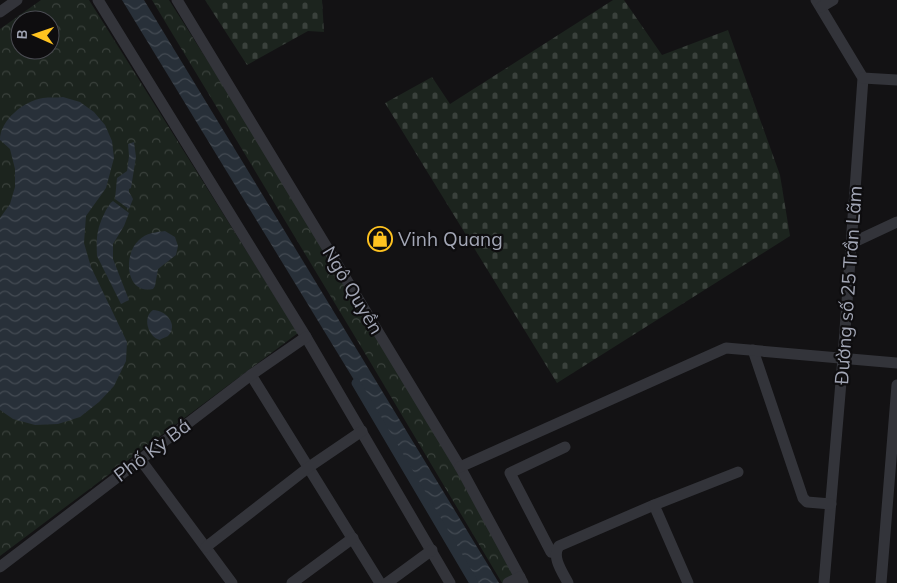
<svg xmlns="http://www.w3.org/2000/svg" width="897" height="583" font-family="Mulish,sans-serif">
	<style>
		.forest { fill: url(#forest-crowns); fill-rule: evenodd }
		.cemetery { fill: url(#cemetery-stones) }
		.water { fill: url(#water-waves) }
		.lines { fill: none; stroke-linecap: round; stroke-linejoin: round }
		.canal { stroke: #283039; stroke-width: 9 }
		.minor { stroke: #33343a; stroke-width: 11 }
		.labels { text-anchor: middle; dominant-baseline: central; stroke-width: 4.5; stroke-linejoin: round; paint-order: stroke }
		.poi-label { font-size: 19px; fill: #a3a7b6; stroke: #0e0d0f; text-anchor: start }
		.street-label { font-size: 19px; fill: #a3a7b6; stroke: #0e0d0f }
	</style>
	<defs>
		<pattern id="forest-crowns" width="20" height="18" patternUnits="userSpaceOnUse" patternTransform="scale(1.25)"><rect width="20" height="18" fill="#1c241e"/><path d="M2 6a3 3 0 1 1 6 0M12 15a3 3 0 1 1 6 0" fill="none" stroke="#3a413c"/></pattern>
		<pattern id="cemetery-stones" width="16" height="16" patternUnits="userSpaceOnUse" patternTransform="scale(1.25)"><rect width="16" height="16" fill="#1c241e"/><path d="M2 7V4a2 2 0 0 1 4 0v3zM10 15v-3a2 2 0 0 1 4 0v3z" fill="#3a413c"/></pattern>
		<pattern id="water-waves" width="16" height="10" patternUnits="userSpaceOnUse" patternTransform="scale(1.25)"><rect width="16" height="10" fill="#283039"/><path d="M0 5q4-4 8 0t8 0" fill="none" stroke="#444b53"/></pattern>
	</defs>
	<rect width="100%" height="100%" fill="#131214"/>
	<g class="forest">
		<path d="M 41,0 L 89,0 L 298,333 L 0,556 L 0,29 ZM 20,20 L 50,20 L 50,50 L 20,50 Z"/>
		<path d="M 152,0 L 169,0 C 291,191 410,385 520,583 L 502,583 L 369,360 Z"/>
	</g>
	<g class="cemetery">
		<polygon points="205,0 322,0 324,32 308,31 247,65"/>
		<polygon points="613,0 624,0 662,55 728,30 780,175 790,236 557,383 385,103 432,77 450,104"/>
	</g>
	<g class="water">
		<polygon points="122,0 144,0 499,583 478,583"/>
		<path d="M 63,97 L 80,102 L 94,112 L 105,125 L 112,141 L 114,158 L 106,188 L 86,216 L 84,243 L 91,267 L 127,342 L 126,361 L 114,386 L 99,402 L 80,417 L 58,424 L 35,425 L 13,419 L 0,410 L 0,218 L 10,204 L 15,187 L 15,169 L 10,149 L 0,140 C 0,120 24,101 43,98 C 49,97 57,98 63,97 Z"/>
		<polygon points="134,142 136,157 131,188 129,189 129,192 132,197 133,199 129,209 115,199 117,178 127,171 129,156 128,144"/>
		<path d="M 113,201 L 129,213 L 124,226 L 113,244 L 113,259 L 129,300 L 121,304 L 97,256 C 96,236 97,228 106,210 C 109,206 109,204 113,201 Z"/>
		<path d="M 165,231 L 175,237 L 178,246 L 176,255 L 158,269 L 155,286 L 153,289 C 125,295 123,254 139,240 C 146,233 156,232 165,231 Z"/>
		<path d="M 153,310 C 166,310 179,325 168,336 C 166,337 161,339 160,340 C 148,337 142,317 153,310 Z"/>
	</g>
	<g class="lines">
		<polyline class="canal" points="356,383 474,583"/>
		<g class="minor">
			<polyline points="98,0 306,337 450,583"/>
			<polyline points="177,0 460,467 523,583"/>
			<polyline points="816,0 863,78 843,358 824,583"/>
			<polyline points="821,7 833,0"/>
			<polyline points="0,12 17,0"/>
			<polyline points="863,78 897,80"/>
			<polyline points="852,243 897,222"/>
			<polyline points="753,350 803,498 807,502 831,504"/>
			<polyline points="251,375 380,583"/>
			<polyline points="140,459 232,583"/>
			<polyline points="460,467 726,348 897,363"/>
			<polyline points="206,547 309,467 362,431"/>
			<polyline points="556,550 551,552 510,473 565,447"/>
			<polyline points="0,567 251,375 306,337"/>
			<polyline points="292,583 353,538"/>
			<polyline points="387,583 432,550"/>
			<polyline points="508,583 520,577"/>
			<path d="M 568,583 C 563,573 551,557 559,546 L 654,505"/>
			<polyline points="688,583 654,505 738,472"/>
			<polyline points="881,583 897,385"/>
		</g>
	</g>
	<defs>
		<symbol id="shop-ring" viewBox="-11 -11 22 22"><circle r="9.5" fill="#0e0d0f" stroke="#ffc320" stroke-width="1.5"/><path d="M-5-2.5h2.3a2.7 3.5 0 0 1 5.4 0H5L5.5 6h-11ZM-1.5-2.5h3a1.5 2.3 0 0 0-3 0Z" fill="#ffc320"/></symbol>
	</defs>
	<g fill-rule="evenodd">
		<use href="#shop-ring" x="366" y="225" width="28" height="28"/>
	</g>
	<g class="labels">
		<g class="poi-label">
			<text x="398" y="239">Vinh Quang</text>
		</g>
		<g class="street-label">
			<text transform="translate(848 285) rotate(-86)">Đường số 25 Trần Lãm</text>
			<text transform="translate(353 290) rotate(59)">Ngô Quyền</text>
			<text transform="translate(152 450) rotate(-37)">Phố Kỳ Bá</text>
		</g>
	</g>
	<g transform="translate(35 35) rotate(272)"><circle r="24" fill="#0e0d0f" stroke="#4a4b52"/>
	<path d="M0-4L9 19L0 12L-9 19Z" fill="#ffc320"/>
	<text y="-8" font-size="14" font-weight="bold" text-anchor="middle" fill="#a3a7b6">B</text>
	</g>
</svg>
